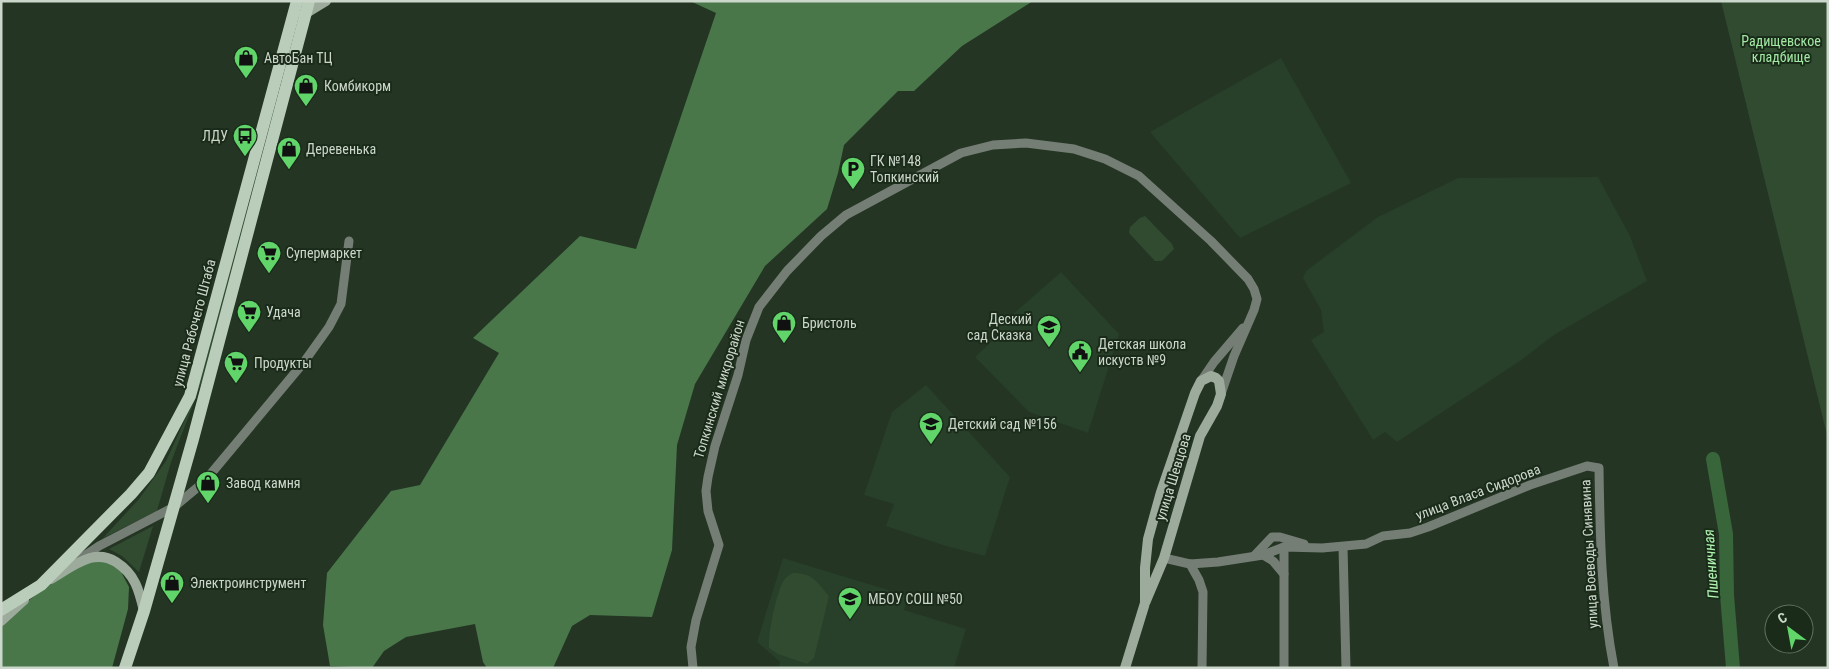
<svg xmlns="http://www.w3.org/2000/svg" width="1829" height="669" font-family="'Roboto Condensed',sans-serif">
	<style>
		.built { fill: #283f29 }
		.green { fill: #304b30 }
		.forest { fill: #49774a }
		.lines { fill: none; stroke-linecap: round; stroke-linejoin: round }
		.river { stroke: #38653a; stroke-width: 14 }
		.street { stroke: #757e75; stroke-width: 9 }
		.secondary { stroke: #9cab9c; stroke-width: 10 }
		.primary { stroke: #bacdba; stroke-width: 12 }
		.labels { text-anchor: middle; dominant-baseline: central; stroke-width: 4; stroke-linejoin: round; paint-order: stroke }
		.park-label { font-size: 14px; fill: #a3e8a4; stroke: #1a2b1a }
		.poi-label { font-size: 14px; fill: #ccd7cb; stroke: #1a2b1a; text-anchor: start }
		.street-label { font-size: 14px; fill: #ccd7cb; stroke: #1a2b1a }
		.water-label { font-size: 15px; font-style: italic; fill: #b0f6b1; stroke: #1a2b1a }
	</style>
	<rect width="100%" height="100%" fill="#243524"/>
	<g class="built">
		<polygon points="1281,58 1351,183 1240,238 1150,132"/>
		<polygon points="1598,177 1630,236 1647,281 1554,335 1520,361 1397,442 1385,432 1373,440 1311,340 1324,332 1321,310 1303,278 1306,271 1378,217 1458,178"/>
		<polygon points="1061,272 1119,334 1088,433 1029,412 975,357 993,340 989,335"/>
		<polygon points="926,385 1010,477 985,556 946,546 886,526 894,504 864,495 892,412"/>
		<polygon points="783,558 908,596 904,610 966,629 954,668 779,668 780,662 757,642"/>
	</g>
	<g class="green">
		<polygon points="1721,1 1828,1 1828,439"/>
		<polygon points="295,37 208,366 171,462 157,511 103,538 139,499 166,461 195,398 244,208"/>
		<polygon points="1145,216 1172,244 1174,249 1162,261 1155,261 1129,233 1130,227 1140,218"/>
		<polygon points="153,526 139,572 122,556 109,549"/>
		<path d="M 793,573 C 813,573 817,582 829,596 L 814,658 L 807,664 L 778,654 L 769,648 C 768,632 776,594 784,580 C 786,577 789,575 793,573 Z"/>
	</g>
	<g class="forest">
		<polygon points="690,1 1033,1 962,46 914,91 898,91 844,145 838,173 827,209 765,266 695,384 677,445 672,550 652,617 590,615 572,626 553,668 487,668 483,662 475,624 406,637 384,651 372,668 330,666 323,625 327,573 391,491 420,485 499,353 473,338 580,236 636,249 716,13"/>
		<path d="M 85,560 L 103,560 L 120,570 L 129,587 L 128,609 L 112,668 L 1,668 L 1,626 C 26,600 55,580 85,560 Z"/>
	</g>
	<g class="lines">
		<polyline class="river" points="1713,459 1726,534 1727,595 1733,668"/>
		<g class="street">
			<polyline points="1201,381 1214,362 1243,328"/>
			<polyline points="1284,547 1284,668"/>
			<polyline points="1343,547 1346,668"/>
			<polyline points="1263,555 1273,561 1284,574"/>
			<polyline points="1254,556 1272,537 1280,537 1304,544"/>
			<polyline points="1164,558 1190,564 1199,580 1203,592 1202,668"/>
			<polyline points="78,560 99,546 174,507 204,482 304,362 329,327 341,304 349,241"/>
			<path d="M 1190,564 L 1218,562 L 1263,555 L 1284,547 L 1322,548 L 1366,544 L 1383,536 L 1410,533 L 1428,527 L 1530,485 L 1587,466 L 1599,468 C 1600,536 1601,601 1614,668"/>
			<polyline points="693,668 691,647 696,620 719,545 708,511 706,491 708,477 715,446 738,375 746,340 759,307 787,271 821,236 846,215 961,153 993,145 1026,143 1074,149 1105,159 1139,176 1211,241 1248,279 1254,289 1257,299 1254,310 1234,356 1221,394"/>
		</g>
		<g class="secondary">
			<polyline points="303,15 326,1"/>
			<path d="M 51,579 C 63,572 76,562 90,558 C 98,556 108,557 116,562 C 135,574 139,590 144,611"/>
			<polyline points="1,621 24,600"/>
			<polyline points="1125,668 1145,603 1164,558 1200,436 1217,406 1221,394 1219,381 1216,378 1211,376 1201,381 1195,393 1161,492 1148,539 1145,568 1145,603"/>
		</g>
		<g class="primary">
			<polyline points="1,610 41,585 131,494 149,473 190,396 297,1"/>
			<polyline points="125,668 144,611 193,439 309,1"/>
		</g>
	</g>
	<defs>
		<symbol id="shop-pin" viewBox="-11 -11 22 30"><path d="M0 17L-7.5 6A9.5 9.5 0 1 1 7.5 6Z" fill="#61d46a" stroke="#1a2b1a"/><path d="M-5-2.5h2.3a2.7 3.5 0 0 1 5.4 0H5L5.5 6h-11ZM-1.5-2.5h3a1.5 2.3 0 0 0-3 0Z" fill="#111"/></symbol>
		<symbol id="bus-pin" viewBox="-11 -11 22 30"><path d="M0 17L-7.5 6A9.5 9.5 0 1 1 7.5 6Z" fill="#61d46a" stroke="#1a2b1a"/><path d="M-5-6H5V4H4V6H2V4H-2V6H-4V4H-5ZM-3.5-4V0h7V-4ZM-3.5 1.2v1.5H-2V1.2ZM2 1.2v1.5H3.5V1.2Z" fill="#111"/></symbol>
		<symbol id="parking-pin" viewBox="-11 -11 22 30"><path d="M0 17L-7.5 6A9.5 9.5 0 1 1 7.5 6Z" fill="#61d46a" stroke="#1a2b1a"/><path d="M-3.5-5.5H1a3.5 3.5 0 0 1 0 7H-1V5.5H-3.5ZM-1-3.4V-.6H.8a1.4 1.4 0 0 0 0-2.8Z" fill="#111"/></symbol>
		<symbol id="supermarket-pin" viewBox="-11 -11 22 30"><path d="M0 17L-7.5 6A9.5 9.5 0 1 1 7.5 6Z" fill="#61d46a" stroke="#1a2b1a"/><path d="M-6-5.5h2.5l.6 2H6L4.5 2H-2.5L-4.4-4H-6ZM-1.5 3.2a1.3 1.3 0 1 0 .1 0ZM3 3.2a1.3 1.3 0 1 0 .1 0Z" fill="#111"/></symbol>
		<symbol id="school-pin" viewBox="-11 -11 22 30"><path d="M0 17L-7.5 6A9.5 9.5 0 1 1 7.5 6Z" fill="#61d46a" stroke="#1a2b1a"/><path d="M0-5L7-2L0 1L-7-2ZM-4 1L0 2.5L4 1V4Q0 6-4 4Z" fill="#111"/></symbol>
		<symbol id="civic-pin" viewBox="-11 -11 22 30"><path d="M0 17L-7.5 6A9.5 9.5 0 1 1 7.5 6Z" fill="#61d46a" stroke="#1a2b1a"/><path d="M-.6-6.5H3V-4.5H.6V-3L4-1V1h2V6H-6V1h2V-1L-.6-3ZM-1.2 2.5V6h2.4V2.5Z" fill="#111"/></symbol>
	</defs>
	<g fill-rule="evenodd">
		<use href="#shop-pin" x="232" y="44" width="28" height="38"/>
		<use href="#shop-pin" x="292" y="72" width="28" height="38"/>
		<use href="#bus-pin" x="231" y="122" width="28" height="38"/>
		<use href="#shop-pin" x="275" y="135" width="28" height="38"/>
		<use href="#parking-pin" x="839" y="155" width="28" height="38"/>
		<use href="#supermarket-pin" x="255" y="239" width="28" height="38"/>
		<use href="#supermarket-pin" x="235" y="298" width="28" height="38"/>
		<use href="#shop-pin" x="770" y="309" width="28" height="38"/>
		<use href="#school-pin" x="1035" y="313" width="28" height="38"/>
		<use href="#civic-pin" x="1066" y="338" width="28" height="38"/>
		<use href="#supermarket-pin" x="222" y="349" width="28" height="38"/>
		<use href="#school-pin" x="917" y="410" width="28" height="38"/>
		<use href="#shop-pin" x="194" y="469" width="28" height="38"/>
		<use href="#shop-pin" x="158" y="569" width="28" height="38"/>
		<use href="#school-pin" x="836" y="585" width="28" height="38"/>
	</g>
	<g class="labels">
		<g class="park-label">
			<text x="1781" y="41">Радищевское<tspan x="1781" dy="16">кладбище</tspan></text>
		</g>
		<g class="poi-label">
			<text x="264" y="58">АвтоБан ТЦ</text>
			<text x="324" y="86">Комбикорм</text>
			<text x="228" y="136" text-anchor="end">ЛДУ</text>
			<text x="306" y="149">Деревенька</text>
			<text x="870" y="161">ГК №148<tspan x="870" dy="16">Топкинский</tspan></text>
			<text x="286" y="253">Супермаркет</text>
			<text x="266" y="312">Удача</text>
			<text x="1032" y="319" text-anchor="end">Деский<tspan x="1032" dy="16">сад Сказка</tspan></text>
			<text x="802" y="323">Бристоль</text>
			<text x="1098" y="344">Детская школа<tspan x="1098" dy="16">искуств №9</tspan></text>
			<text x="254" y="363">Продукты</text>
			<text x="948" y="424">Детский сад №156</text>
			<text x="226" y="483">Завод камня</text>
			<text x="190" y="583">Электроинструмент</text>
			<text x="868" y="599">МБОУ СОШ №50</text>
		</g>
		<g class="street-label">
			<text transform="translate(194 323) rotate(-75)">улица Рабочего Штаба</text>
			<text transform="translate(719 389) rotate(-73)">Топкинский микрорайон</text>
			<text transform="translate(1173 477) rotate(-73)">улица Шевцова</text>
			<text transform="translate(1478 492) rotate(-21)">улица Власа Сидорова</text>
			<text transform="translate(1589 554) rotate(-93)">улица Воеводы Синявина</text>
		</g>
		<g class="water-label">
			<text transform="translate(1711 564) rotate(-94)">Пшеничная</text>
		</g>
	</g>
	<rect width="1829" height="669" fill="none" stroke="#ccd7cb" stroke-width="5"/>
	<g transform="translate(1789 629) rotate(328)"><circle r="24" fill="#1a2b1a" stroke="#617061"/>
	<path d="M0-4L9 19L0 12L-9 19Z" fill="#61d46a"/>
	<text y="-8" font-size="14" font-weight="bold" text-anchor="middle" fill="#ccd7cb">С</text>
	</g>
</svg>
